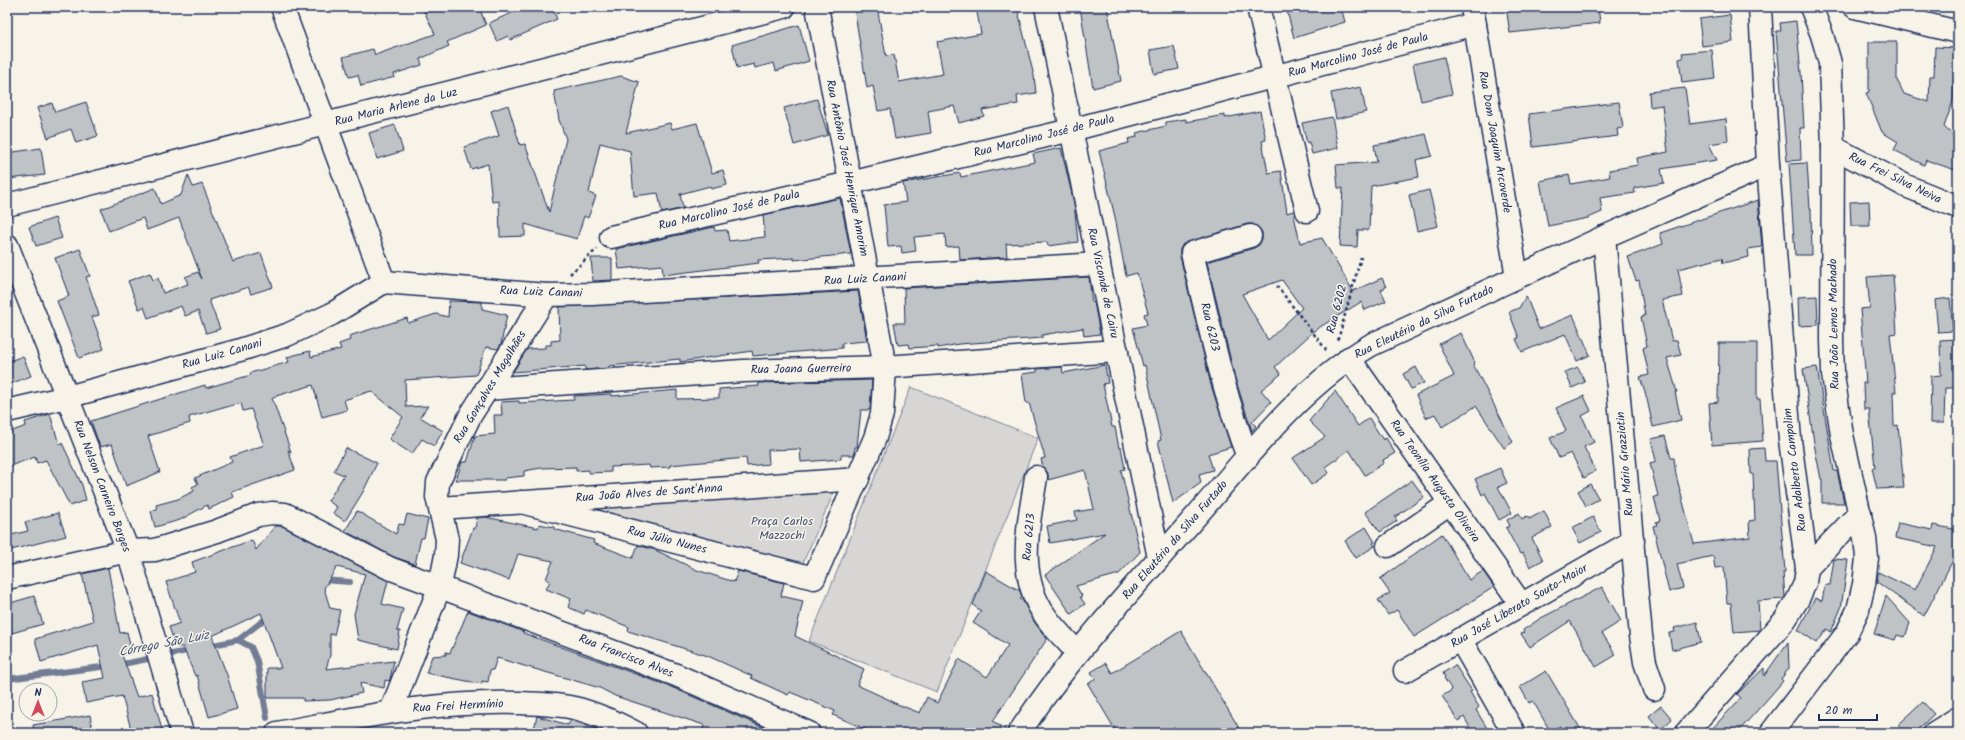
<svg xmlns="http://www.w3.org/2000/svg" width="1965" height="740" font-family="Kalam,sans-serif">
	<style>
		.green { fill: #d7d6d4; stroke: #798299 }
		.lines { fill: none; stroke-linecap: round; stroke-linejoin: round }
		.stream { stroke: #727c95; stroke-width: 6 }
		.building { fill: #c0c3c5; stroke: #1b2f5e; fill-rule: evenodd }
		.minor-casing { stroke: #1b2f5e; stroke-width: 25 }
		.path { stroke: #1b2f5e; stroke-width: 2.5; stroke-dasharray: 3 3; stroke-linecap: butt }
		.minor { stroke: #f7f3e8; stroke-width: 22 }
		.labels { text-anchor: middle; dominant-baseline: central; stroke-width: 3; stroke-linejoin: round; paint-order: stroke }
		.street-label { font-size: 12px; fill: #1b2f5e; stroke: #f7f3e8 }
		.park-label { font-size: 12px; fill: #415076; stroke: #f7f3e8 }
		.water-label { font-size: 13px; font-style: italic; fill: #465679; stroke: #f7f3e8 }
	</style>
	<rect width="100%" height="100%" fill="#f7f3e8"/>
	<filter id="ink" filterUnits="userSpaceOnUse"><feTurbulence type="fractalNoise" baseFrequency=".025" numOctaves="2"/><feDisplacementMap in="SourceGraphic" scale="8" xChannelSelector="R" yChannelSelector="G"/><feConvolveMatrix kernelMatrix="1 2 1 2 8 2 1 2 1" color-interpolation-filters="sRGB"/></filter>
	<g filter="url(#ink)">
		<g class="green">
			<polygon points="911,387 1038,438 937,692 809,641"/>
			<polygon points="835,490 801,567 607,513 608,509 611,506"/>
		</g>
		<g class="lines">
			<g class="stream">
				<polyline points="322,580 350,582"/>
				<polyline points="238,640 269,616"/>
				<polyline points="208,646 238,640 251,647 257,661 267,718"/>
				<polyline points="118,665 192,650"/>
				<polyline points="7,679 109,666"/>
			</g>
		</g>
		<g class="building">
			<polygon points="422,7 479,7 486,25 447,42 449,46 420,59 422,65 394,74 395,77 361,86 358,75 349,77 343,57 373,49 375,55 435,34"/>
			<polygon points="525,7 552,7 557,19 510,40 508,36 497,41 489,23"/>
			<polygon points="854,7 877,7 886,56 894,55 899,82 943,74 937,42 981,34 976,7 1017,7 1034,76 1036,93 1017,96 1018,104 982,110 984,116 959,123 954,106 928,111 931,133 895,139 890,109 878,111 873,86 867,88"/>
			<polygon points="1080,7 1107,7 1121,81 1093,88"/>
			<polygon points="1286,7 1341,7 1345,22 1294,38"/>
			<polygon points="1506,7 1598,7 1600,23 1510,33"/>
			<polygon points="1730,15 1733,42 1702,46 1699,19"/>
			<polygon points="1796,21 1801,73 1804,128 1800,128 1801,160 1787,161 1776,31 1781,31 1780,23"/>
			<polygon points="799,25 809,61 776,71 774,63 755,68 754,64 737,68 732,45"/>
			<polygon points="1869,42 1897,42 1897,80 1904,94 1929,102 1930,76 1934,76 1935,47 1958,48 1958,80 1954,80 1953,101 1944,127 1954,136 1958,137 1958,171 1926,160 1924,165 1894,150 1898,142 1882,132 1866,93 1869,92"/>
			<polygon points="1174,46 1179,69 1154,74 1150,50"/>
			<polygon points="1712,50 1715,79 1682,83 1679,59 1683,58 1682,53"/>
			<polygon points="1444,57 1452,94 1421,101 1413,64"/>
			<polygon points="621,76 639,82 626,133 670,123 672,129 697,123 712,173 723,170 727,185 711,189 710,186 680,194 683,208 662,213 658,193 634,196 630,151 600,143 589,193 596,196 588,218 584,216 577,239 525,224 525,236 500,237 499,201 492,202 488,164 471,169 464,147 499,136 491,111 508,105 520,145 525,144 549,212 566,139 559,120 554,91"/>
			<polygon points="1361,87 1366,112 1336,119 1331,93"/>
			<polygon points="1685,88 1690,124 1726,119 1728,141 1709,144 1717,160 1661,169 1664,183 1634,188 1635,193 1600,198 1602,212 1588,218 1548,226 1540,181 1569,175 1571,184 1610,177 1609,170 1638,165 1637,158 1668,152 1662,105 1650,107 1649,92"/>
			<polygon points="817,99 828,135 794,145 784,108"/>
			<polygon points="86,102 98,136 76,143 71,129 48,138 37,108 52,103 55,112"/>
			<polygon points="1619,102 1623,128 1617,129 1618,136 1533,147 1529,114"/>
			<path d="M 1260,111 L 1266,140 L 1262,141 L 1268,173 L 1281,171 L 1287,213 L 1293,211 L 1300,243 L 1322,238 L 1353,291 L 1382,278 L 1386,287 L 1381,290 L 1386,301 L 1365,310 L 1361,302 L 1315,330 L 1275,367 L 1281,374 L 1261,390 L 1271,402 L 1252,422 L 1256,426 L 1252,431 L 1235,378 L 1207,262 L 1254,248 L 1259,245 L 1262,239 L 1262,232 L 1258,227 L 1253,224 L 1247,224 L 1183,244 L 1180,249 L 1180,256 L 1211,385 L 1231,447 L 1208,454 L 1213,470 L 1199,474 L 1201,483 L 1173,503 L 1158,441 L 1161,440 L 1145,365 L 1143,366 L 1133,328 L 1147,325 L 1144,314 L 1148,313 L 1137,273 L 1126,276 L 1115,217 L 1099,151 L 1129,143 L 1128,139 L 1137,137 L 1136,133 L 1166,126 L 1166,122 L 1186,119 L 1186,122 L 1225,115 L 1225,118 ZM 1282,280 L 1302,308 L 1268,340 L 1242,294 Z"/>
			<polygon points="1332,117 1338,148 1312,154 1309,142 1307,143 1302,123"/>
			<polygon points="395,125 403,151 377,159 369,133"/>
			<polygon points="1426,134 1432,156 1416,160 1419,177 1371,186 1369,230 1358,230 1357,247 1340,246 1343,188 1338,188 1336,165 1377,162 1374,145 1392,142"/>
			<polygon points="41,148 45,175 7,179 7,153"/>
			<polygon points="1061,148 1074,203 1078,242 1048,246 1047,242 1006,244 1007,257 960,260 959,246 946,247 945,234 914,237 916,251 902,253 901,246 888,247 884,205 906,202 903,183 960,173 961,177 1035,162 1033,154"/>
			<polygon points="1807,163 1810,209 1811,209 1812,255 1795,255 1789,164"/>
			<polygon points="188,175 193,187 202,184 233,262 261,253 273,287 251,294 248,287 209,300 220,329 206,333 198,311 185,316 181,306 148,318 144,307 139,309 128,281 150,273 153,280 158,278 163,293 188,284 185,277 198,272 202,279 179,218 147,230 143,218 109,231 101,209 155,188 161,204 181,195"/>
			<polygon points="1429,190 1438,226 1417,231 1409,195"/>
			<polygon points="840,198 851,254 794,260 794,258 758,260 759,263 663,275 662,265 619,269 616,249 714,227 715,231 727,230 729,241 765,237 763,215"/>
			<polygon points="1758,200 1762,247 1748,249 1749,257 1723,263 1722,258 1678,269 1683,296 1662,300 1672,341 1677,340 1681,355 1667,358 1677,392 1675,392 1681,420 1653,427 1647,399 1640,377 1649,375 1643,348 1647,346 1641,317 1645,316 1639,280 1636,281 1628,257 1663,244 1660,233"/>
			<polygon points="1869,201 1870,226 1851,226 1850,202"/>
			<polygon points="55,218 62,238 36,246 29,227"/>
			<polygon points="80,249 90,276 86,277 99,315 92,317 104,349 79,358 57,301 69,296 55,258"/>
			<polygon points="591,258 612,258 612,280 593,281"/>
			<polygon points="1893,275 1897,333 1890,334 1896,392 1893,392 1894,426 1898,425 1904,488 1877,489 1872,468 1875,468 1869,409 1864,409 1863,383 1866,383 1860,309 1870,308 1867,277"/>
			<polygon points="1089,277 1092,303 1094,302 1100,334 1084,336 1083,328 1042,335 1042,338 959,344 938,348 938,346 910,348 909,344 898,345 894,323 905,323 904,288"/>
			<polygon points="858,291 867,341 842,343 842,348 753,356 752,351 680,362 680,359 609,366 609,368 585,370 585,366 513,372 527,349 545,348 545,345 551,345 551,341 560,340 559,307"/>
			<polygon points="1526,296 1539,329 1573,315 1590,355 1577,361 1565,334 1522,352 1516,339 1519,338 1509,312 1519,308"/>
			<polygon points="1817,296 1818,325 1799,326 1798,297"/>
			<polygon points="1950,298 1953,331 1938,332 1935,300"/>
			<polygon points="449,301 482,302 482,309 507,315 501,344 498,349 486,347 476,375 405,380 406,407 428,406 420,417 443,431 434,446 422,439 412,454 389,439 403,417 371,391 344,400 347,410 322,417 313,385 276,396 276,397 272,398 291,452 288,450 295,470 232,492 234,497 209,509 207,505 180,520 155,527 151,511 157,509 156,505 178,499 194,491 192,487 198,484 195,478 232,462 230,457 264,445 251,409 243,411 241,403 223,408 223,407 189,417 190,423 148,436 160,472 126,486 112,444 100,447 91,421 205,385 206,388 251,375 250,373 289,362 287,357 310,351 311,357 341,349 339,344 350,340 349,336 407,318 408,323 436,314 448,317"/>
			<polygon points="1461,333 1475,363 1473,364 1513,442 1504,448 1476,406 1442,427 1435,414 1426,418 1416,395 1454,376 1439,344"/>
			<polygon points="1958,339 1958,388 1945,388 1944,423 1930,423 1931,376 1941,375 1940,340"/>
			<polygon points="1719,343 1757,343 1757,399 1760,399 1763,441 1712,445 1709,403 1718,402"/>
			<polygon points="23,356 31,376 7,385 7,362"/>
			<polygon points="1105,365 1108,383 1103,384 1112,427 1115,427 1119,448 1121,447 1125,469 1121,470 1140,552 1119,574 1076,586 1082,596 1080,597 1085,604 1071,614 1045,575 1105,533 1050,543 1047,526 1077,520 1075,512 1094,509 1085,470 1048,480 1048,473 1043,467 1041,459 1045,458 1029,403 1026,403 1022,374 1037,372 1037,369 1062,367 1063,373"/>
			<polygon points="1416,367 1424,383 1411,389 1403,374"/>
			<polygon points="1578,367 1585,382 1572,388 1565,372"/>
			<polygon points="1817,367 1834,471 1837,471 1844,503 1822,503 1822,479 1821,479 1815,449 1803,369"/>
			<polygon points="872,380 870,410 861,410 857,447 855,447 854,455 841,455 841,459 801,462 800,449 768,450 769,464 747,466 746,458 670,465 670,467 650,468 649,465 611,467 611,472 589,473 589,470 576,471 576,467 541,468 524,471 524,476 505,478 505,480 456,480 462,462 467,462 475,436 495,434 494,415 502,415 501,402 519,401 519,403 574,400 574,396 612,394 612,396 677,390 677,399 719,398 719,389 759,386 758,383"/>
			<polygon points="1335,391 1358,426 1369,418 1383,440 1386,438 1395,453 1383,460 1384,463 1365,475 1349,450 1325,467 1329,473 1311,485 1293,458 1325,437 1309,421"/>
			<polygon points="1584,396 1591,411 1582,416 1594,442 1584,447 1596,471 1584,478 1571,453 1559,458 1550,438 1566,431 1556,408"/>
			<polygon points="50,414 59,444 62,443 82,485 86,500 70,506 46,460 37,463 35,457 7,467 7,433 26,426 25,422"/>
			<polygon points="1665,436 1671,458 1674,458 1676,475 1694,544 1750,537 1749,521 1755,520 1753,474 1751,474 1750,449 1764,448 1765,461 1776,461 1785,572 1783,572 1785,597 1783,599 1758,601 1760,630 1734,632 1731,603 1727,603 1724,567 1715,568 1713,556 1677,564 1683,588 1669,592 1653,526 1657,525 1656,522 1660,521 1654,497 1658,496 1650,463 1656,461 1651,439"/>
			<polygon points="346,448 377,463 363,492 345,521 333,513 337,507 328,501 344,475 334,471"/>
			<polygon points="1500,468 1507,483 1498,487 1512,513 1499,520 1485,493 1482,495 1475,479"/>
			<polygon points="1412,480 1424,497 1395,517 1397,521 1380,532 1365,512"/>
			<polygon points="1590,484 1599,499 1586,506 1578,491"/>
			<polygon points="357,511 396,534 399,524 404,525 407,514 428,519 424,538 421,538 415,564 394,557 345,531"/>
			<polygon points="1544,511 1552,527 1532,538 1543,560 1530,567 1523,553 1520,554 1506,528 1510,526 1507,520 1519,513 1522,519 1527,516 1529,519"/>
			<polygon points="58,513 66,536 7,551 7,536 28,531 25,522"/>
			<polygon points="485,517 538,528 539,524 554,527 554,529 594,540 593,543 633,558 638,545 655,550 697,570 734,582 738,571 784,583 781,596 803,601 795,636 864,669 857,685 892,701 892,702 920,713 927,697 937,703 959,659 987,677 1008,645 973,623 981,611 973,605 986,571 1020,591 1022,597 1020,599 1023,601 1035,623 1047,639 993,721 1007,731 1007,733 874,733 833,715 835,711 790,692 788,695 751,678 752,676 708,656 628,631 629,627 586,610 584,614 568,607 571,599 546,589 550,581 546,579 553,561 518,554 509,580 460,563 473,528 475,528 477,518"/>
			<polygon points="1593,517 1601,532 1580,543 1572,528"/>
			<polygon points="1898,523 1932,530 1933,525 1958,530 1958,563 1952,562 1924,616 1877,582 1878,572 1915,590 1937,547 1895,538"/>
			<polygon points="275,526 282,526 388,581 382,604 403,609 397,631 400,631 397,649 358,640 354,614 365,574 337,567 324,588 330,608 340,610 334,635 330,634 330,655 326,669 394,661 390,679 389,681 385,680 384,688 360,683 362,693 330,700 303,701 303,698 267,698 267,668 281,668 261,613 212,636 227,675 237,709 209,717 197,675 195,676 183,647 176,647 169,627 180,623 166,582 195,572 192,562 252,540 256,550"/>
			<polygon points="1366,527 1375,542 1373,543 1375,546 1356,558 1345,541"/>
			<polygon points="1442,534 1469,580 1483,571 1494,587 1414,637 1397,610 1388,615 1378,600 1390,593 1380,579"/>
			<polygon points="1834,559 1848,560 1841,608 1831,632 1827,629 1817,643 1798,630 1815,598 1822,601 1825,585 1830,585"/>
			<polygon points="108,568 120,633 127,632 132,653 122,655 137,697 152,693 163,733 132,733 122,696 86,703 82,682 105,678 98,645 41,662 35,639 93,621 82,574"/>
			<polygon points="1602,587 1621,621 1602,633 1616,655 1596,667 1570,621 1530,647 1521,634 1524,632 1523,630 1541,618"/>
			<polygon points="34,596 43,624 12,633 7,604"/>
			<polygon points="1886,596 1910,623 1905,637 1897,635 1895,640 1874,634"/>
			<polygon points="468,611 524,632 523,633 671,687 776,733 702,733 704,725 615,696 600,688 497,658 493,670 490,670 488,682 482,681 482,684 426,673 432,656 446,655 446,652 450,653"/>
			<polygon points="1697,622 1701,642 1672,650 1669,633 1675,632 1674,628"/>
			<polygon points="1181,631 1242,733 1117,733 1088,684 1095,679 1091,672 1106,663 1112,673"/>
			<polygon points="1788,642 1789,668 1781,679 1783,681 1771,695 1737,733 1708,733 1741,698 1737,694 1764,668 1764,676"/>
			<polygon points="1455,665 1472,691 1470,692 1479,707 1476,710 1490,733 1473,733 1464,717 1458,721 1442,696 1452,690 1444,678 1445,677 1443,673"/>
			<polygon points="1546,671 1583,733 1564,733 1560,726 1550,731 1533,701 1529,703 1520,687"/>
			<polygon points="1923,702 1934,714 1914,733 1905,733 1898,725"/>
			<polygon points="1661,706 1672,719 1660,730 1649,716"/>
			<polygon points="90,715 93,733 34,733 33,725"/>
			<polygon points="537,716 568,725 571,720 607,733 533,733"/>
		</g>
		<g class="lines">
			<defs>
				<g id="minor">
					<polyline points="282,7 384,282"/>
					<polyline points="1046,7 1159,558"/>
					<polyline points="1258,7 1307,211"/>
					<polyline points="1472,7 1517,277"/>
					<polyline points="1855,7 1958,32"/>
					<polyline points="1833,147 1906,186 1958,207"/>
					<polyline points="7,205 784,7"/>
					<polyline points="611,237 850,183 1071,130 1475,24"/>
					<polyline points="1604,237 1641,636 1645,662 1654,689"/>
					<polyline points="7,245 128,551 182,733"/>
					<polyline points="1349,358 1521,604"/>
					<polyline points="486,389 743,371 885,367 1117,351"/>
					<polyline points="7,411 67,397 240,350 287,335 332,314 384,282 547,295 592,294 1099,264"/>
					<path d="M 1248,457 C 1222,391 1209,322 1192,253 L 1250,236"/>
					<path d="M 1036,477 C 1029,525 1015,574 1046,617 C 1055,630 1067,641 1077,652"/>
					<polyline points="521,502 814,578 875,438 882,414 885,367 817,7"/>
					<polyline points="440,508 858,479"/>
					<polyline points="1388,546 1450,503"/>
					<polyline points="1807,568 1860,513"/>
					<polyline points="7,578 128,551 155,550 217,531 258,515 272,513 285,514 389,568 676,675 809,733"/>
					<polyline points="1460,639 1514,733"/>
					<polyline points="1405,671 1633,541"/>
					<polyline points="391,711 440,586 446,555 447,539 437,497 438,482 470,416 547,295"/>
					<path d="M 277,733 C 357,718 437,700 520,703 C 538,704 557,704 574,708 C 595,713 617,723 636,733"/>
					<path d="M 1019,733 C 1071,654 1135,586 1197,515 C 1250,454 1301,386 1371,345 L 1604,237 L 1768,165 L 1760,7"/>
					<polyline points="1686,733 1785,620 1798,599 1805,583 1807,568 1790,440 1768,165"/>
					<polyline points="1771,733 1847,633 1858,610 1864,584 1867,558 1865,538 1842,435 1833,375 1832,339 1833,147 1830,63 1822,35 1811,7"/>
					<polyline points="1934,733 1958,718"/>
				</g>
			</defs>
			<use href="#minor" class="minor-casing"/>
			<g class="path">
				<polyline points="570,274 597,249"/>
				<polyline points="1277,286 1327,351"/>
				<polyline points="1338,340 1361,257"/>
			</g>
			<use href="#minor" class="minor"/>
		</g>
	</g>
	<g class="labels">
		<g class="street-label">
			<text transform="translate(1358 55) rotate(-15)">Rua Marcolino José de Paula</text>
			<text transform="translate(396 107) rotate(-14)">Rua Maria Arlene da Luz</text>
			<text transform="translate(1044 136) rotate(-14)">Rua Marcolino José de Paula</text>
			<text transform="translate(1495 142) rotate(80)">Rua Dom Joaquim Arcoverde</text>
			<text transform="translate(847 168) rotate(79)">Rua Antônio José Henrique Amorim</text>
			<text transform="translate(1895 178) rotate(26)">Rua Frei Silva Neiva</text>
			<text transform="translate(729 210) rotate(-13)">Rua Marcolino José de Paula</text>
			<text transform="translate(865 279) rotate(-3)">Rua Luiz Canani</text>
			<text transform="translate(1103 283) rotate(78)">Rua Visconde de Cairu</text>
			<text transform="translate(541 292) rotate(2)">Rua Luiz Canani</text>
			<text transform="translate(1337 309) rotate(-75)">Rua 6202</text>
			<text transform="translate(1424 322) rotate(-26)">Rua Eleutério da Silva Furtado</text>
			<text transform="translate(1834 324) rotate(-91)">Rua João Lemos Machado</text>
			<text transform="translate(1210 327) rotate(77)">Rua 6203</text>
			<text transform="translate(222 354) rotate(-16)">Rua Luiz Canani</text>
			<text transform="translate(801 369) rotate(-1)">Rua Joana Guerreiro</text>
			<text transform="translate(490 387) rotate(-59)">Rua Gonçalves Magalhães</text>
			<text transform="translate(1625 464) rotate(-95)">Rua Mário Grazziotin</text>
			<text transform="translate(1795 470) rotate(-97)">Rua Adalberto Campolim</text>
			<text transform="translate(1435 481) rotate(55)">Rua Teonília Augusta Oliveira</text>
			<text transform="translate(102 486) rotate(69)">Rua Nelson Carneiro Borges</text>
			<text transform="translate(649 493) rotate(-4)">Rua João Alves de Sant'Anna</text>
			<text transform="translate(1029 537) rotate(-85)">Rua 6213</text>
			<text transform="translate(667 540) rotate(14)">Rua Júlio Nunes</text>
			<text transform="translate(1175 540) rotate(-49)">Rua Eleutério da Silva Furtado</text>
			<text transform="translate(1519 606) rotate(-30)">Rua José Liberato Souto-Maior</text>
			<text transform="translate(626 656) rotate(21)">Rua Francisco Alves</text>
			<text transform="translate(458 706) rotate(-3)">Rua Frei Hermínio</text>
		</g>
		<g class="park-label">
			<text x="782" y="521">Praça Carlos<tspan x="782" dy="14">Mazzochi</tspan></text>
		</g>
		<g class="water-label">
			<text transform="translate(164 644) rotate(-11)">Córrego São Luiz</text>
		</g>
	</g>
	<rect width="1965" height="740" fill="none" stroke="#f7f3e8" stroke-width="24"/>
	<rect x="12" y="12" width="1941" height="716" fill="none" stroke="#1b2f5e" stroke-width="1.5" filter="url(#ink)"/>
	<g transform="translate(38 702)"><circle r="19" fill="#f7f3e8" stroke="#9fa5b1"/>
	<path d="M0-3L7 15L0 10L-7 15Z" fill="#d1495b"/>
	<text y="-6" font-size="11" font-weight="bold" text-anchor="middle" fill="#1b2f5e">N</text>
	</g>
	<path d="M1819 714v6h58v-6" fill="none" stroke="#1b2f5e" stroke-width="2"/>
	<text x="1825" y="714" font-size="12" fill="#1b2f5e" stroke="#f7f3e8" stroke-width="3" paint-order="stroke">20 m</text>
</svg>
